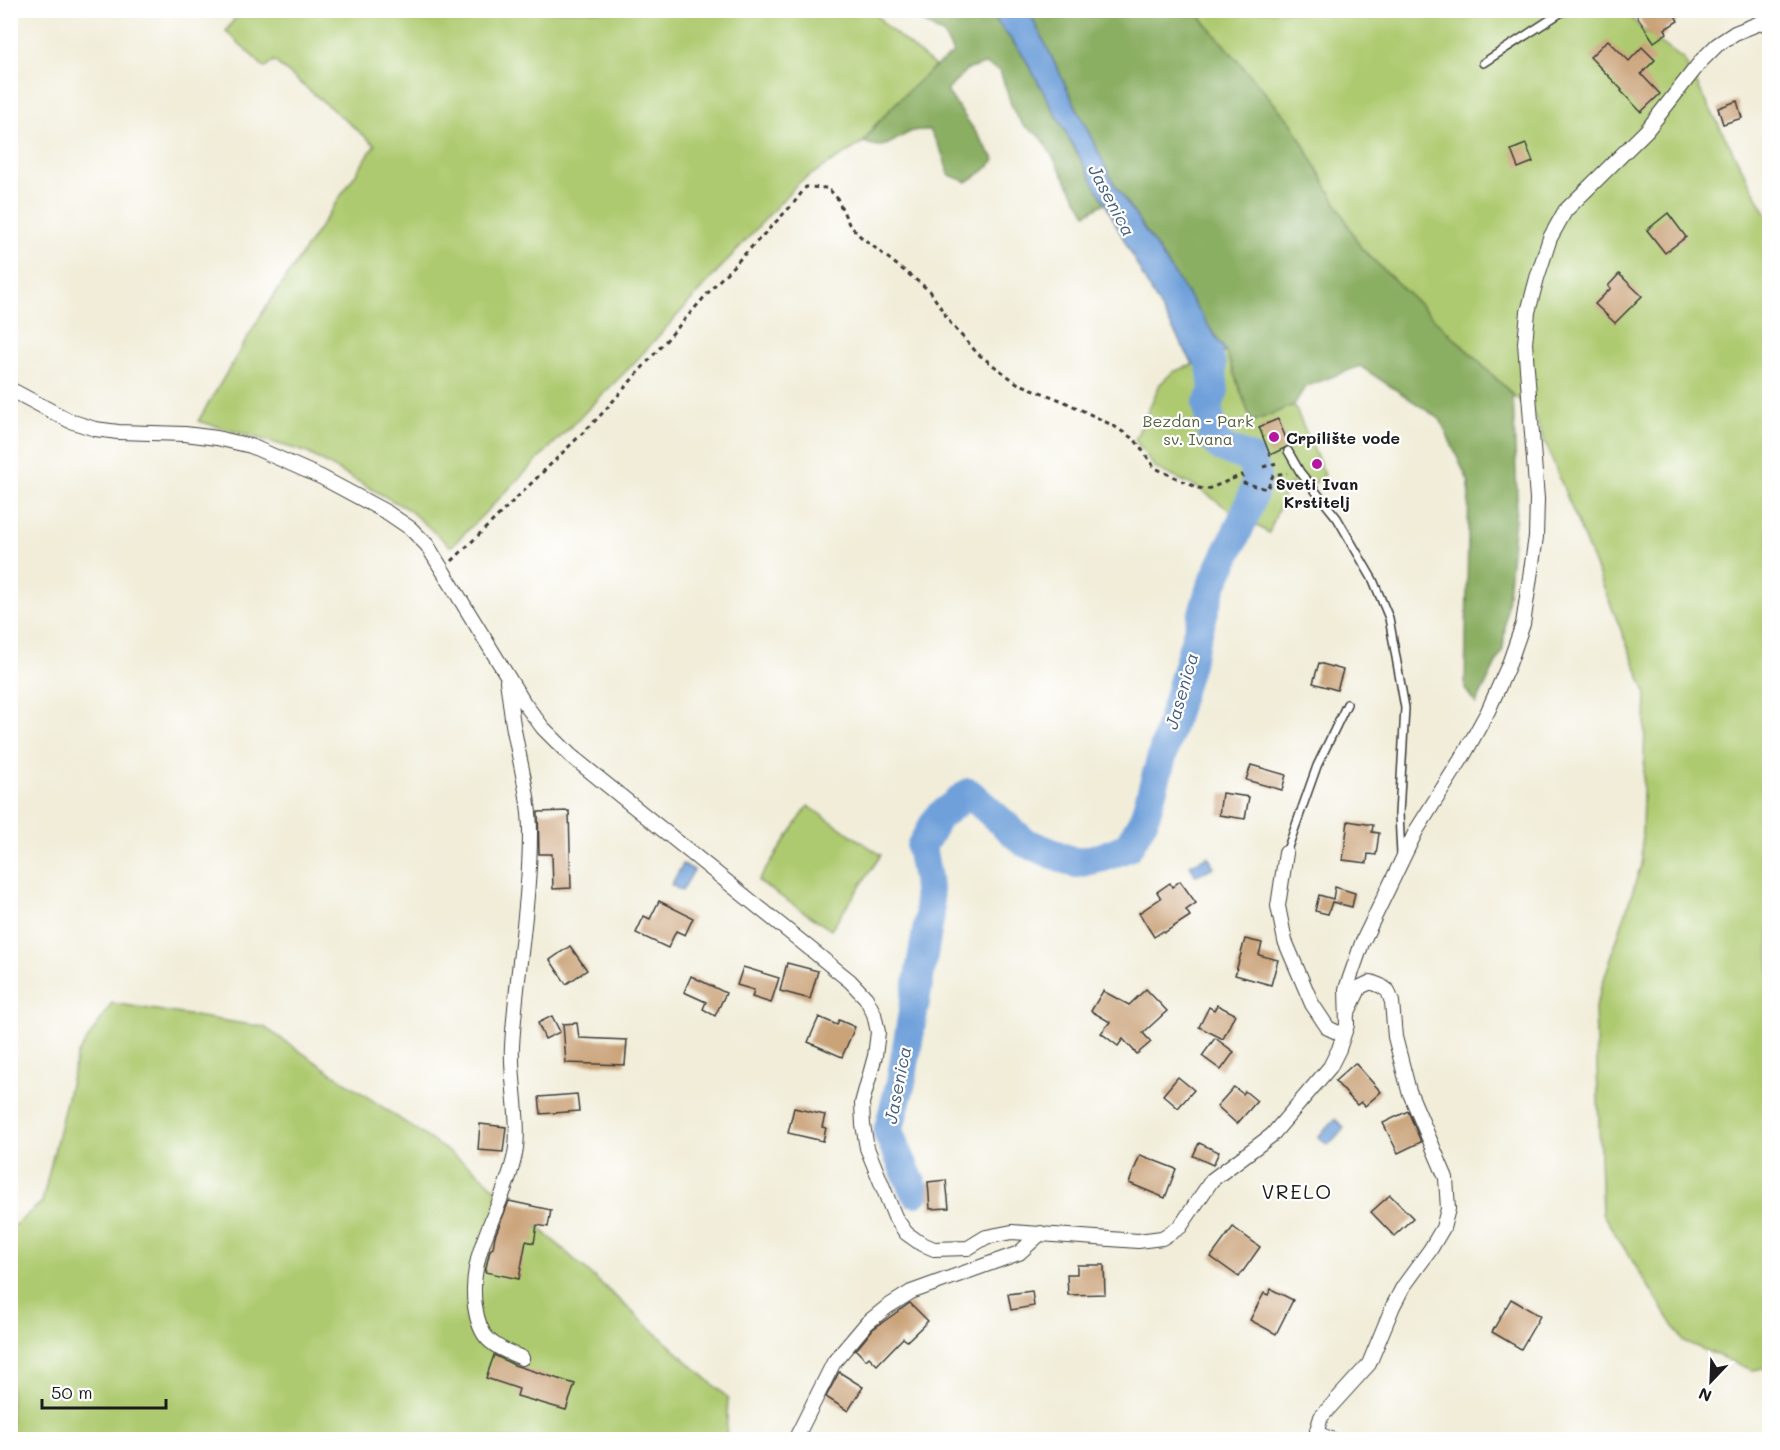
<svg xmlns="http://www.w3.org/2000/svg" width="1780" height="1450" font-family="Mali,sans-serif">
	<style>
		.green { fill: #aeca70; stroke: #657346; stroke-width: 1.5 }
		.forest { fill: #8aae62; stroke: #53653f; stroke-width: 1.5 }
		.water { fill: #70a0da; stroke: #465e7b; stroke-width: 1.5 }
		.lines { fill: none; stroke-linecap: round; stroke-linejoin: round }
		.river { stroke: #70a0da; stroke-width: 30 }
		.building { fill: #caa379 }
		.lane-casing { stroke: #3c3b38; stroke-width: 10 }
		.street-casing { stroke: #3c3b38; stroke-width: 16 }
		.path { stroke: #3c3b38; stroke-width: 3; stroke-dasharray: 4.5 4.5; stroke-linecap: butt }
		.lane { stroke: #fff; stroke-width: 7 }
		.street { stroke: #fff; stroke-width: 14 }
		.poi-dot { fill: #b5179e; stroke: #fff; stroke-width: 2 }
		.labels { text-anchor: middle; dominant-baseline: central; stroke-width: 4.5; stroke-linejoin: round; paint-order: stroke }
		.park-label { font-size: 16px; fill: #56623e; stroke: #fff }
		.poi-label { font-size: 16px; font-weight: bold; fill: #1c1c1c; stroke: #fff; text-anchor: start }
		.water-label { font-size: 18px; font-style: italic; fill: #465e7b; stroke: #fff }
		.quarter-label { font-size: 20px; letter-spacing: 1.5px; fill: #1c1c1c; stroke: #fff }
	</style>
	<rect width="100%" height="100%" fill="#fff"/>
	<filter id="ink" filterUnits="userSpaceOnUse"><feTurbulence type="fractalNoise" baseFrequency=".0167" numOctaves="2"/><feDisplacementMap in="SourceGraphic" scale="12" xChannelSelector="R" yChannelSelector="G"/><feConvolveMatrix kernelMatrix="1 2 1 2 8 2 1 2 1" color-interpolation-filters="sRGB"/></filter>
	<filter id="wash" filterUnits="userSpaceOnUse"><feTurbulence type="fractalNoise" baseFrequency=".008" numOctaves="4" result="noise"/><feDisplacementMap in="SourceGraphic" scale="24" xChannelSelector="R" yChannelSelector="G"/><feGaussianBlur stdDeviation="1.35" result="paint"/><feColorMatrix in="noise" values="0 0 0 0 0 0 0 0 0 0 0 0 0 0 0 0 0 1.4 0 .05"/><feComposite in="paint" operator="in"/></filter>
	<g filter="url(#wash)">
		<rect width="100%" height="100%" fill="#f1edd9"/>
		<g class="green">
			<polygon points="240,11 874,11 885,25 935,66 874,126 864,142 798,183 634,363 451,547 409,510 306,452 198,421 261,315 375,145 274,61 265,68 226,31"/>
			<polygon points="1195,11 1625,11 1642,29 1684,60 1769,219 1769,1368 1752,1370 1683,1341 1602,1213 1595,1007 1641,865 1646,692 1534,415 1361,248 1292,124"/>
			<polygon points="1226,352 1252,422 1294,405 1325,475 1304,491 1291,484 1287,487 1269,533 1231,511 1198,488 1155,468 1135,440 1160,384 1173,372"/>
			<polygon points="808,806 881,855 831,930 758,881"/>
			<polygon points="112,1003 264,1027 474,1169 728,1398 726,1439 11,1439 10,1229 42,1202 77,1055"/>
		</g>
		<g class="forest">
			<path d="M 911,11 L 989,11 L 1023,55 L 1105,203 L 1086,214 L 1041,137 L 1023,125 L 1013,110 L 1000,71 L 985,64 L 966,70 L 947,91 L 995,160 L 984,171 L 967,182 L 949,175 L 942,153 L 930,130 C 924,130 916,129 910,132 C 890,141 888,152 864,142 C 884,111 923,75 953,53 L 944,35 L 918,19 Z"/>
			<polygon points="1029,11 1195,11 1292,124 1361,248 1513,395 1517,497 1503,649 1476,704 1465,689 1469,483 1440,419 1360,366 1305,387 1294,405 1252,422 1226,352 1113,182"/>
		</g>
		<g class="water">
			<polygon points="989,11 1029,11 1113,182 1226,352 1193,364 1149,288 1105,203 1023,55"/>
			<polygon points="1208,856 1214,867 1196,876 1190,865"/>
			<polygon points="683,864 694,870 682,891 671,885"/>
			<polygon points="1335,1119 1344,1128 1328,1145 1318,1137"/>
		</g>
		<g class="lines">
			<path class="river" d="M 915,1192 L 888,1132 L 901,1082 L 930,914 L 927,879 L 921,847 L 938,817 L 969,793 L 1024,842 L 1076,863 L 1103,857 L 1128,847 L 1144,819 L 1209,593 C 1218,567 1259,497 1256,475 C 1255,470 1251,463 1249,458 L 1221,447 L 1214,439 L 1207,405 L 1214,391 L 1211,364 L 1188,322"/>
		</g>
		<g id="blocks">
			<g class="building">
				<polygon points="1633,10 1672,10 1678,21 1665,29 1667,33 1654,42"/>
				<polygon points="1608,40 1629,61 1642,47 1655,60 1641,74 1660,94 1641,112 1621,91 1622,90 1590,57"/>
				<polygon points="1737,101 1742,118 1723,124 1718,108"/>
				<polygon points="1526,144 1533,162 1518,168 1511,150"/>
				<polygon points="1668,213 1686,237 1665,253 1647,230"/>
				<polygon points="1619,274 1642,296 1615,323 1595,304 1611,288 1608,286"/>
				<polygon points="1278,419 1289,446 1270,455 1259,427"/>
				<polygon points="1319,663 1343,670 1337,690 1313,683"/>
				<polygon points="1251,765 1286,775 1282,790 1246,780"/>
				<polygon points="1222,793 1249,797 1245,819 1219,815"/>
				<polygon points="569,811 571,888 553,889 552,854 539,854 538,812"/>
				<polygon points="1348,821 1373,825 1372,832 1379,833 1376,855 1368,854 1367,863 1343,860"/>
				<polygon points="1180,881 1196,903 1186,910 1190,916 1164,933 1163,931 1154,937 1139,913 1161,898 1157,892 1170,883 1172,887"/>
				<polygon points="1335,887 1355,893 1352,907 1332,902 1328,914 1315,911 1319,895 1333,899"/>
				<polygon points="659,901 693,918 685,935 676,931 668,948 636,933 644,916 650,919"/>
				<polygon points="1245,939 1262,943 1259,955 1278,960 1271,985 1235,975"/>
				<polygon points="570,946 587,970 566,984 550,960"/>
				<polygon points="787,963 818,971 810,999 780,991"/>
				<polygon points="743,967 779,978 771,1003 752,997 754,990 737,985"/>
				<polygon points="691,976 726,993 715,1016 703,1009 706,1002 684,992"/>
				<polygon points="1146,989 1167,1011 1143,1033 1151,1042 1137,1054 1123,1039 1118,1046 1101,1033 1110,1022 1091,1011 1103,991 1129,1005"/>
				<polygon points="1217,1005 1235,1014 1223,1039 1199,1027 1209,1007 1214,1010"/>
				<polygon points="552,1016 560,1032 545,1039 538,1023"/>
				<polygon points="819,1017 837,1025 839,1020 855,1027 842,1057 808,1042"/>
				<polygon points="577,1023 579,1038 627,1040 625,1065 566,1063 563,1024"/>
				<polygon points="1215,1038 1234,1052 1221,1070 1202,1056"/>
				<polygon points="1355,1063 1381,1092 1365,1106 1361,1102 1357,1105 1335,1081"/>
				<polygon points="1178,1077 1194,1090 1178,1108 1163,1095"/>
				<polygon points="1234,1087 1243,1094 1245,1091 1257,1101 1237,1124 1217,1106"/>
				<polygon points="577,1094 579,1111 541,1114 539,1097"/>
				<polygon points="794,1108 825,1115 822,1127 826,1128 823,1141 788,1133"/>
				<polygon points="1408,1111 1421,1142 1398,1153 1383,1123"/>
				<polygon points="480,1124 506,1127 503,1152 478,1150"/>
				<polygon points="1199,1143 1219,1152 1213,1165 1193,1156"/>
				<polygon points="1140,1155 1176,1169 1165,1198 1129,1183"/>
				<polygon points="946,1180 949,1208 930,1209 928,1182"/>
				<polygon points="1390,1195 1413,1218 1394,1236 1371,1212"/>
				<polygon points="509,1201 551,1210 548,1227 537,1225 534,1243 526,1241 519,1279 485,1272 490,1250 493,1248 495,1236"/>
				<polygon points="1233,1227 1260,1247 1239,1277 1211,1257"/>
				<polygon points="1077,1265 1104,1265 1105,1294 1068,1295 1067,1274 1077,1274"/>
				<polygon points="1271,1289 1293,1300 1276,1334 1250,1320 1264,1293 1268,1295"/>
				<polygon points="1032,1291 1034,1306 1011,1310 1008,1294"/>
				<polygon points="1511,1299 1540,1316 1521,1349 1492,1332"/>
				<polygon points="910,1303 928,1321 907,1341 903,1338 877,1365 869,1357 866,1360 856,1350 873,1329"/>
				<polygon points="494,1355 514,1365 575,1384 566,1410 517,1396 519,1389 486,1378"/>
				<polygon points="839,1372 863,1387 848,1411 826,1397"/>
			</g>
		</g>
	</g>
	<g filter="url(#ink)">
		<use href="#blocks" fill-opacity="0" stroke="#3c3b38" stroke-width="1.5"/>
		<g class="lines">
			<defs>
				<g id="lane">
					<polyline points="1483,63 1565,10"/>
					<polyline points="1288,451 1300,472 1337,518 1373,580 1389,618 1405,708 1399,814 1401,855"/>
					<polyline points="1286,853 1317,766 1347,704"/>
				</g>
				<g id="street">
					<polyline points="10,389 70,421 95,429 118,432 185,434 217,438 251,446 321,477 388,513 410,528 427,545 524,703 543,728 570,755 850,981 866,998 874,1014 878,1032 875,1056 862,1103 863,1125 867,1148 895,1217 906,1233 920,1243 934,1249 968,1248 986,1237 1012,1232 1138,1241 1162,1238 1180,1227 1212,1180 1272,1135 1330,1067 1339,1049 1347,1025 1346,989 1362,943 1416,831 1465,753 1488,711 1509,664 1523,624 1536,537 1537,499 1525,343 1528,312 1537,278 1550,238 1565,211 1647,130 1702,60 1717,45 1735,33 1770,19"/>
					<path d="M 507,681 C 510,699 511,717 515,735 C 521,767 530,800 530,833 C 530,904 516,975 512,1046 C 510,1079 521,1123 515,1154 C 505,1206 467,1250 475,1306 C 480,1341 492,1345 522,1358"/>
					<polyline points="1286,853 1278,906 1285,941 1312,1004 1328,1028 1343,1035"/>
					<polyline points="795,1440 834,1362 867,1323 887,1307 911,1292 1019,1253 1041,1233"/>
					<polyline points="1333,1440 1319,1434 1317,1430 1321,1417 1369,1364 1393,1306 1403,1287 1430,1250 1443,1228 1448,1209 1446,1178 1409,1091 1395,1037 1392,1002 1388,991 1381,986 1371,982 1360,987 1348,1012"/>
				</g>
			</defs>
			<use href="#lane" class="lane-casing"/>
			<use href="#street" class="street-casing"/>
			<g class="path">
				<polyline points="1263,467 1280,462"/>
				<polyline points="452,561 599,417 715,285 793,204 806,187 828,188 837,198 849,224 860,236 930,291 951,324 978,354 1017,383 1063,401 1114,426 1135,440 1155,468 1198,488 1208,489 1242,475 1244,483 1267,489 1273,475 1287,473"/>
			</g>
			<use href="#lane" class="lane"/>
			<use href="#street" class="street"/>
		</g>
	</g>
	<g class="poi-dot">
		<circle cx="1274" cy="437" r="6"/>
		<circle cx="1317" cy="464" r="6"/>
	</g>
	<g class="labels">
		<g class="park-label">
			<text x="1198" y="420">Bezdan - Park<tspan x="1198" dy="18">sv. Ivana</tspan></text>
		</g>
		<g class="poi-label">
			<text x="1286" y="437">Crpilište vode</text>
			<text x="1317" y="483" text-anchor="middle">Sveti Ivan<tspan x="1317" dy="18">Krstitelj</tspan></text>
		</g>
		<g class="water-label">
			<text transform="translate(1112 200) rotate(62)">Jasenica</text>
			<text transform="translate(1181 691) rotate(-74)">Jasenica</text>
			<text transform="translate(897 1085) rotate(-79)">Jasenica</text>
		</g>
		<g class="quarter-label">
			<text x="1297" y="1191">VRELO</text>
		</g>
	</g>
	<rect width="1780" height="1450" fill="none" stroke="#fff" stroke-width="36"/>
	<g transform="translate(1711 1381) rotate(203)" stroke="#ffffff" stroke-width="4.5" paint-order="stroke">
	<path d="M0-4.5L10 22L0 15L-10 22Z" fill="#1c1c1c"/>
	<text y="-9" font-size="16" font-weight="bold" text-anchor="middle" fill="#1c1c1c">N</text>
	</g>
	<path d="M42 1399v9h124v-9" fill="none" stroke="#1c1c1c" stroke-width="3"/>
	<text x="51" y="1399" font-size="18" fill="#1c1c1c" stroke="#ffffff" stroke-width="4.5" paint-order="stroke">50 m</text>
</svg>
